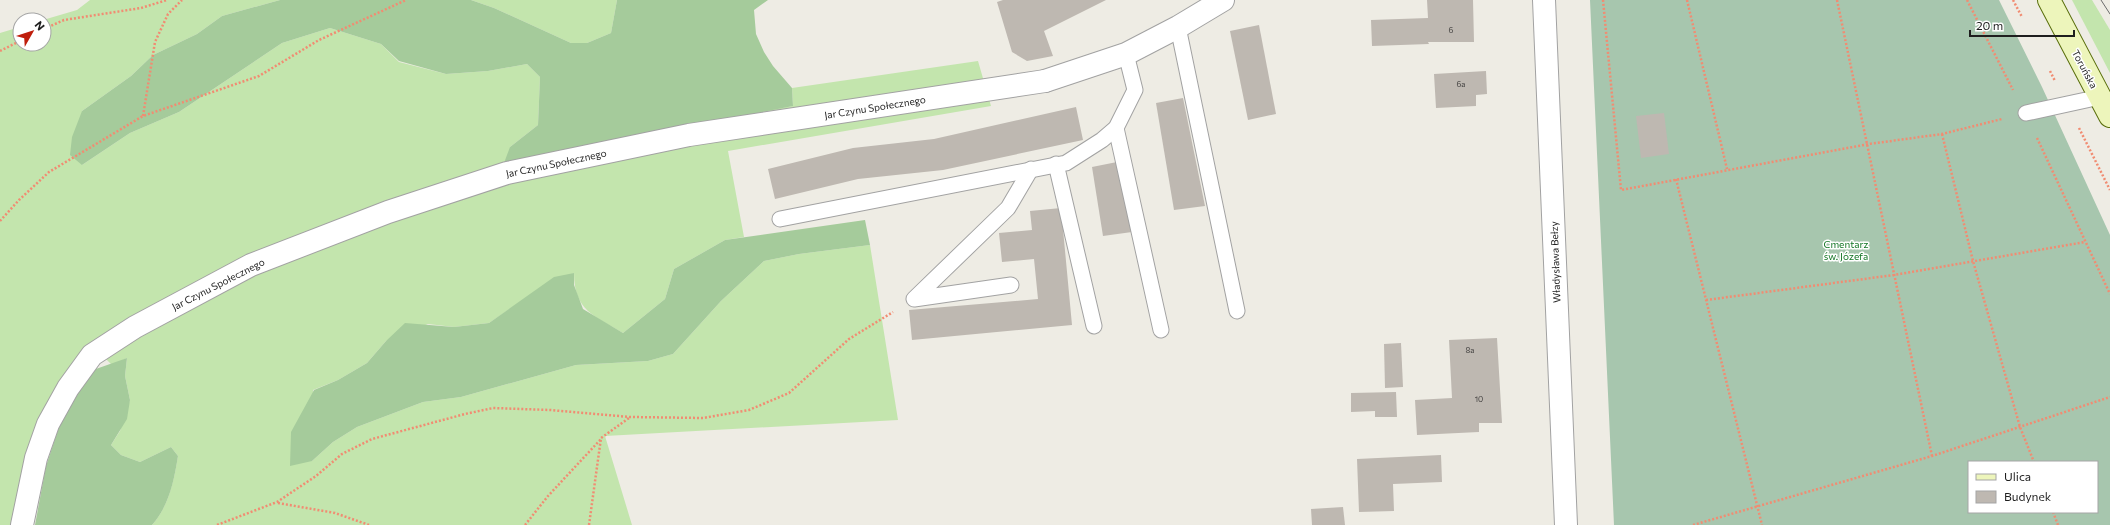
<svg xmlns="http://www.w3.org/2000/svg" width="2110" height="525" font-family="Commissioner,sans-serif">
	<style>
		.grass { fill: #c3e5ad }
		.forest { fill: #a5cb9b }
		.cemetery { fill: #a7c6ae; fill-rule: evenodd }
		.building { fill: #beb8b1 }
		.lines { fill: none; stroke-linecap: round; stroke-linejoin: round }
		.service-casing { stroke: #a2a2a2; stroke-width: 17 }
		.pedestrian-casing { stroke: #a2a2a2; stroke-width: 24 }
		.minor-casing { stroke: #a2a2a2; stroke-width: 24 }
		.secondary-casing { stroke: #596e0b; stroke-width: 24 }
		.path { stroke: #f18c72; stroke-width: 2.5; stroke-dasharray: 2 2; stroke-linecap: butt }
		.service { stroke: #fff; stroke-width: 15 }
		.pedestrian { stroke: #fff; stroke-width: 22 }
		.minor { stroke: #fff; stroke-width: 22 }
		.secondary { stroke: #edf5bb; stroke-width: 22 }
		.tram { stroke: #6c6c6c; stroke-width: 1 }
		.labels { text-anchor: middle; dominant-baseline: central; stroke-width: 3; stroke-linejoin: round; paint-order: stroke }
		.number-label { font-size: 8px; fill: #464443 }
		.street-label { font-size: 10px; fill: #1e1e1e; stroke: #fff }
		.park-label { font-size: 10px; fill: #127524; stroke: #fff }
	</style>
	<rect width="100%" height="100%" fill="#eeece4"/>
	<g class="grass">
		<path d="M 90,0 L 280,0 L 222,16 L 197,34 L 153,55 L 131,76 L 82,111 L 82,165 L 130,133 L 179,112 L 282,43 L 330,28 L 381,44 L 399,62 L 446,74 L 488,71 L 527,64 L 540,77 L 538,125 L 510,147 L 793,106 L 792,88 L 978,61 L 991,106 L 728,151 L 744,237 L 725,240 L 674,269 L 665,299 L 623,333 C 595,316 574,311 574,273 L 517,304 L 489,323 L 454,327 L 428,324 L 386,341 L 367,363 L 338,380 L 313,390 L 312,461 L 333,442 L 357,427 L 423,402 L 461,397 L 576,365 L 648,361 L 673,354 L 721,301 L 764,261 L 799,254 L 870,245 L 898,420 L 605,436 L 632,525 L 152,525 C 169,506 174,480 178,456 L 171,447 L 140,462 L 121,455 L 111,445 L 120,431 L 130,400 L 125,376 L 127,358 L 112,365 L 103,356 L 93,370 L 80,352 L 60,384 L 13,525 L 0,525 L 0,33 L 20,27 L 20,44 L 44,44 L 43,20 L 77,10 Z"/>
		<polygon points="471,0 617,0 611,33 587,43 571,43 494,8"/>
		<polygon points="2072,0 2092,0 2110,30 2110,73"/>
	</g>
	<g class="forest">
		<polygon points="280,0 471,0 494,8 571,43 587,43 611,33 617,0 768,0 754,10 756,34 764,52 773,66 792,88 793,106 504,163 510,147 538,125 540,77 527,64 488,71 446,74 399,61 381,44 330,28 282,43 179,112 130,133 82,165 70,155 72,137 82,111 131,76 153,55 197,34 222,16"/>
		<polygon points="865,220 870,245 799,254 764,261 721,301 673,354 648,361 576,365 461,397 423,402 357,427 333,442 312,461 290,466 291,432 314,390 338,380 367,363 386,341 405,323 454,327 489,323 554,277 574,273 574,285 583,309 623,333 665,299 674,269 725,240"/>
		<path d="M 127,358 L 125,376 L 130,400 L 127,419 L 111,445 L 121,455 L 140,462 L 171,447 L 178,456 C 174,481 169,506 152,525 L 35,525 L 46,466 L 58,430 L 73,397 L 93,370 Z"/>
	</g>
	<path class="cemetery" d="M 1590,0 L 1999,0 L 2042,87 L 2110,235 L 2110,525 L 1614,525 ZM 1969,462 L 2097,462 L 2097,512 L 1969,512 Z"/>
	<g class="building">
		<polygon points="1003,0 1106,0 1044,31 1053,56 1027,61 1012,52 997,2"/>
		<polygon points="1427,0 1473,0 1474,42 1428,42 1429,44 1372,46 1371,20 1428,18"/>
		<polygon points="1259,25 1276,114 1248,120 1230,31"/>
		<polygon points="1486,71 1487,94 1476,95 1476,106 1436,108 1434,74"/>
		<polygon points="1183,98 1205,206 1174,210 1156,103"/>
		<polygon points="1076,107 1083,140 943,170 858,179 775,199 768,169 853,148 934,139"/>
		<polygon points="1664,113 1669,154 1641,158 1636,116"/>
		<polygon points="1117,162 1132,232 1103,236 1092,167"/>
		<polygon points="1061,208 1072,325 912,340 909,310 1038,299 1034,259 1002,262 999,233 1032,230 1030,211"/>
		<polygon points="1497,338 1502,423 1479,423 1479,432 1417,435 1415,400 1452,398 1449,340"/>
		<polygon points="1401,343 1403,387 1385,388 1384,344"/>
		<polygon points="1396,392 1397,417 1375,417 1375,411 1351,412 1351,393"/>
		<polygon points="1441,455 1442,482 1393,484 1394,511 1359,512 1357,459"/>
		<polygon points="1343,507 1345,525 1312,525 1311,509"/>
	</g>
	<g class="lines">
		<defs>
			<g id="service">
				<polyline points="1178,27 1237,311"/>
				<polyline points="2026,113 2100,97"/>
				<polyline points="1116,128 1161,330"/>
				<polyline points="1056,164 1094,326"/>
				<polyline points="780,219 1066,163 1102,140 1116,128 1135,90 1126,54"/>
				<polyline points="1011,285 914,299 1008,208 1031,169"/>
			</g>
			<polyline id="pedestrian" points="22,525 36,458 48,424 68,388 92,355 135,327 251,265 388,212 507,173 689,135 1045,81"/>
			<g id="minor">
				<polyline points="1544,0 1566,525"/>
				<polyline points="1045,81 1126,54 1178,27 1223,0"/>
			</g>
			<polyline id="secondary" points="2049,0 2110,116"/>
		</defs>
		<use href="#service" class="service-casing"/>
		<use href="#pedestrian" class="pedestrian-casing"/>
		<use href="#minor" class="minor-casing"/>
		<use href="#secondary" class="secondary-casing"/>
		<g class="path">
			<polyline points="1603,0 1621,190 1869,144 1942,134 2002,119"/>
			<polyline points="1687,0 1727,169"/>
			<polyline points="1837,0 1932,456"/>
			<polyline points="1967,0 2013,90"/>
			<polyline points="2013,0 2022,17"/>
			<polyline points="44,29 64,20 141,8 167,0"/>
			<polyline points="0,51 20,41"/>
			<polyline points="2050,71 2055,81"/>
			<polyline points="143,116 155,42 168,14 182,0"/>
			<polyline points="2079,128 2110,190"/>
			<polyline points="1942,134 1973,261 2020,427 2034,462"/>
			<polyline points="2037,138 2110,294"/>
			<polyline points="1676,179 1762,525"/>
			<polyline points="0,221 19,200 49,172 143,116 259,76 319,40 406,0"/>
			<polyline points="1706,300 1894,275 2085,242"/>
			<polyline points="278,503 335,513 369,525"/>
			<polyline points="2053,512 2058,525"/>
			<polyline points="217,525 277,502 316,476 342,454 372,439 465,414 493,408 550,410 630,417 703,418 749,410 789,393 849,339 893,312"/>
			<polyline points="525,525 548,496 601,439"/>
			<polyline points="589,525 601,438 629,418"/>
			<polyline points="1693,525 1932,456 2110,397"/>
		</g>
		<use href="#service" class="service"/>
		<use href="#pedestrian" class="pedestrian"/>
		<use href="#minor" class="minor"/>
		<use href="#secondary" class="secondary"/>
		<polyline class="tram" points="2101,0 2110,14"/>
	</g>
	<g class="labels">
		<g class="number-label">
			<text x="1451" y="30">6</text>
			<text x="1461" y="84">6a</text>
			<text x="1470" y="350">8a</text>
			<text x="1479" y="399">10</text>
		</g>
		<g class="street-label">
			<text transform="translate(2085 69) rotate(62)">Toruńska</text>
			<text transform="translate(875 107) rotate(-9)">Jar Czynu Społecznego</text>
			<text transform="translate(556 163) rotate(-12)">Jar Czynu Społecznego</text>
			<text transform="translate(1555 262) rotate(-92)">Władysława Bełzy</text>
			<text transform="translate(218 284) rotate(-27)">Jar Czynu Społecznego</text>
		</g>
		<g class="park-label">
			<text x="1846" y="244">Cmentarz<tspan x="1846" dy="12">św. Józefa</tspan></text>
		</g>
	</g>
	<rect x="1968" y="461" width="130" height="52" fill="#ffffff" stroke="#a5a5a5"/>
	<rect x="1976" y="474" width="20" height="6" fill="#edf5bb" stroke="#a5a5a5"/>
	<text x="2004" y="481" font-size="12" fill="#1e1e1e">Ulica</text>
	<rect x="1976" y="491" width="20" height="12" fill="#beb8b1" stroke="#a5a5a5"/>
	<text x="2004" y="501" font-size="12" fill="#1e1e1e">Budynek</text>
	<g transform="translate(32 32) rotate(51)"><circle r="19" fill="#ffffff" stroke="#a5a5a5"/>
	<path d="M0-3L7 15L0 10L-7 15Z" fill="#bf1e0c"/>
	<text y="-6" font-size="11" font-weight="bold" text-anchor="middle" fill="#1e1e1e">N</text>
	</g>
	<path d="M1970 30v6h104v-6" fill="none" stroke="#1e1e1e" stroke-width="2"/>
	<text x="1976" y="30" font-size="12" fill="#1e1e1e" stroke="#ffffff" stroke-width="3" paint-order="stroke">20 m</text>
</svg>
